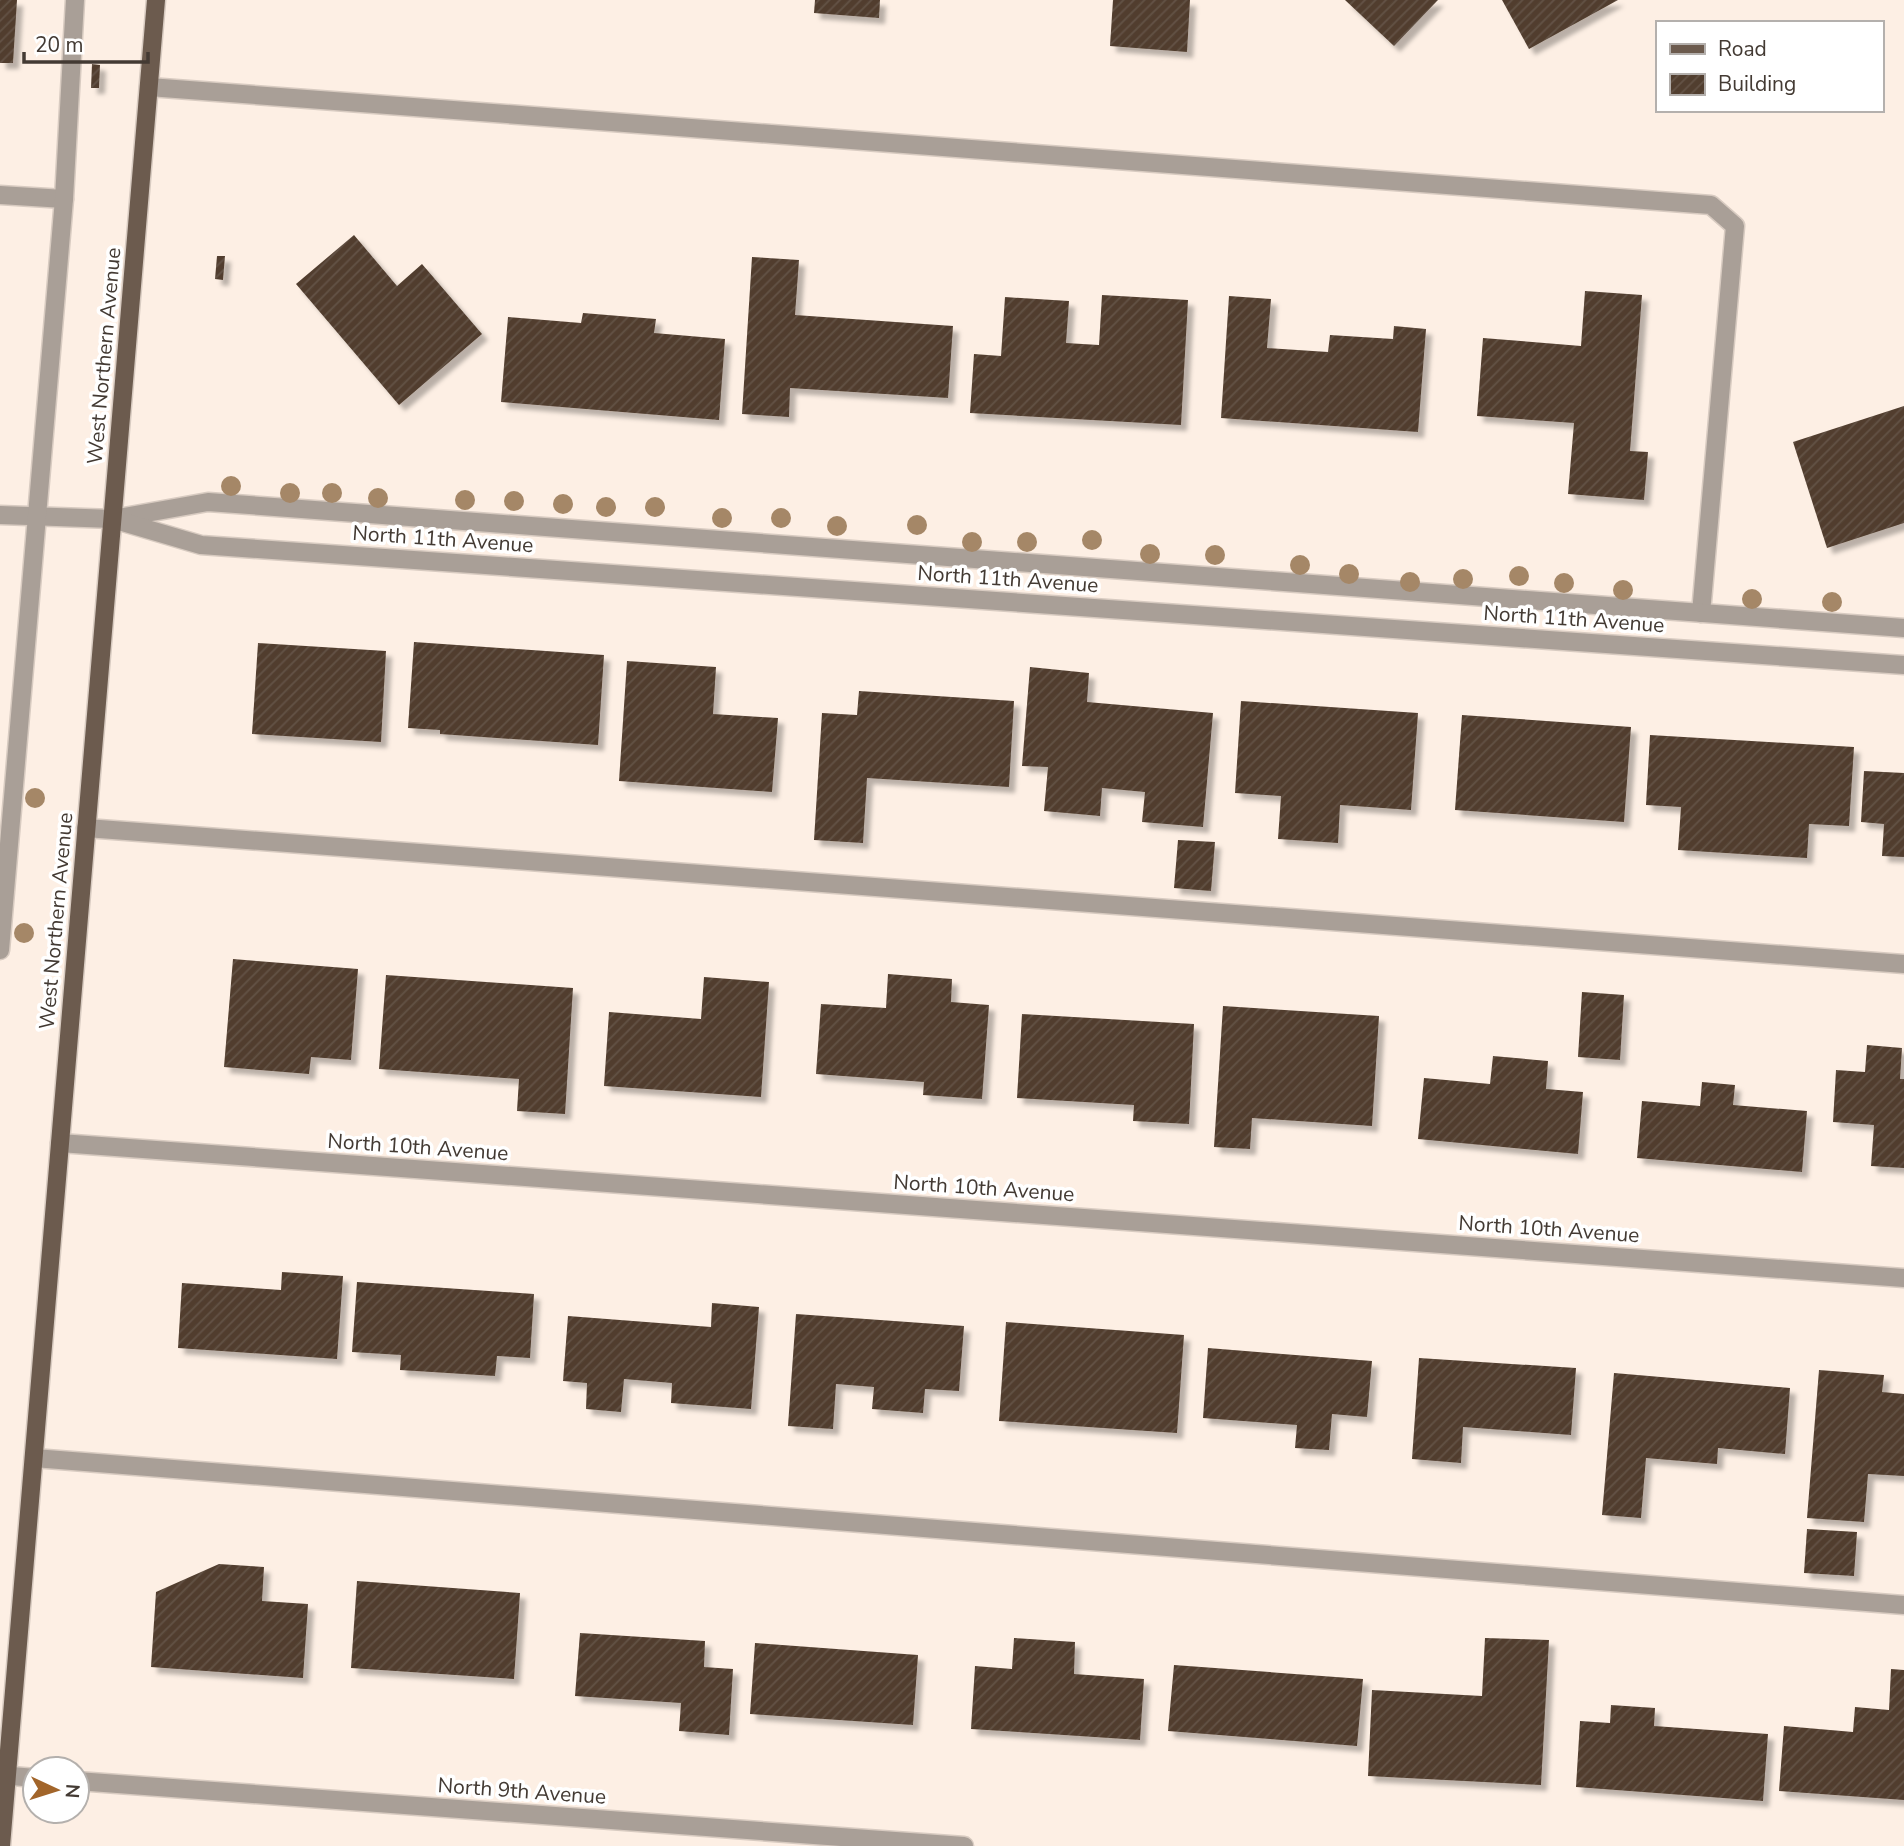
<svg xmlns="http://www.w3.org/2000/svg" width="1904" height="1846" font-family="'Nunito Sans',sans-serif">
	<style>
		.building { fill: url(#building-hatch); filter: url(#shadow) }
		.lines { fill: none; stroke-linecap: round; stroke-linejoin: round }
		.service-casing { stroke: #d8cbc1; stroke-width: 21 }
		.minor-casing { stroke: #d8cbc1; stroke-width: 21 }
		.primary-casing { stroke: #d8cbc1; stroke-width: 21 }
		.service { stroke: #a99f97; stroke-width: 18 }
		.minor { stroke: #a99f97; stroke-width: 18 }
		.primary { stroke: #6c5b4e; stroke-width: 18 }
		.tree { fill: #a58767 }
		.labels { text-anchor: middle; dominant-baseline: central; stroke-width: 7; stroke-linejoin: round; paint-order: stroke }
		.street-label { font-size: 21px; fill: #433a33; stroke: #fff }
	</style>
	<defs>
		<pattern id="building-hatch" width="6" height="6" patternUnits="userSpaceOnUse" patternTransform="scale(1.75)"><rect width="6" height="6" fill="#513e2f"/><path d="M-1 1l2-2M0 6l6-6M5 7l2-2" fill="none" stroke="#635245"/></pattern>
		<filter id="shadow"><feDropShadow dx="6" dy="6" stdDeviation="2" flood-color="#0004"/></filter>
	</defs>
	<rect width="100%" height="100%" fill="#fdefe4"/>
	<g class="building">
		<polygon points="0,0 17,0 13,63 0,63"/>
		<polygon points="815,0 880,0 879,18 814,13"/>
		<polygon points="1113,0 1190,0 1187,52 1110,46"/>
		<polygon points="1345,0 1438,0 1394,46"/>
		<polygon points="1502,0 1618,0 1529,49"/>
		<polygon points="92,64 100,65 99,88 91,88"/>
		<polygon points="354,235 397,286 422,264 482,334 399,405 296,284"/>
		<polygon points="217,256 225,256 223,280 215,279"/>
		<polygon points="752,257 799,260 795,315 953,326 948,398 790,388 789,417 742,414"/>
		<polygon points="1585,291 1642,295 1630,451 1648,452 1644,500 1568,494 1574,423 1477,416 1483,338 1581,346"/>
		<polygon points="1102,295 1188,300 1181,425 970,413 974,354 1001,356 1005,297 1069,301 1066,343 1099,345"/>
		<polygon points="1229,296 1271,299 1267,348 1328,352 1330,335 1393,339 1394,326 1426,329 1418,432 1221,418"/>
		<polygon points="583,313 656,319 654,333 725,339 719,420 501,402 508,317 581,323"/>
		<polygon points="1904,406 1904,523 1827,548 1793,442"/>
		<polygon points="414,642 604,655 598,745 440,734 440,730 408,728"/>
		<polygon points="258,643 386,651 381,742 252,734"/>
		<polygon points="627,661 716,667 713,714 778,718 772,792 619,781"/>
		<polygon points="1030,667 1089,673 1087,702 1213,713 1203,827 1142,822 1145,792 1102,788 1100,816 1044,811 1048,767 1022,766"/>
		<polygon points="859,691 1014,701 1009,787 867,778 863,843 814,840 822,713 857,715"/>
		<polygon points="1241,701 1418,713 1411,810 1340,805 1338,843 1278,839 1281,796 1235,793"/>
		<polygon points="1462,715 1631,727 1624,822 1455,810"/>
		<polygon points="1650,735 1854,747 1849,826 1809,824 1807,858 1678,850 1681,807 1646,805"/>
		<polygon points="1864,771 1904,773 1904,857 1882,856 1884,824 1861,822"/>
		<polygon points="1178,840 1215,842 1211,891 1174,888"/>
		<polygon points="233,959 358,969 351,1060 311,1057 309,1074 224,1067"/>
		<polygon points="888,974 952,979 951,1002 989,1005 982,1099 923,1095 924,1082 816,1074 821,1004 886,1008"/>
		<polygon points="386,975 573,988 565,1114 517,1111 519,1079 379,1069"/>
		<polygon points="704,977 769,982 761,1097 604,1086 609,1012 701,1019"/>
		<polygon points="1582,992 1624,995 1620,1060 1578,1057"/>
		<polygon points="1223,1006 1379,1016 1372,1126 1252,1118 1250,1149 1214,1147"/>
		<polygon points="1022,1014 1194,1024 1189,1124 1133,1121 1134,1105 1017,1098"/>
		<polygon points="1867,1045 1902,1048 1900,1079 1904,1079 1904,1168 1871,1166 1874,1125 1833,1122 1836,1070 1865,1072"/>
		<polygon points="1493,1056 1548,1061 1546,1089 1583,1092 1578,1154 1418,1139 1424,1078 1490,1084"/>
		<polygon points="1702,1082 1735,1085 1733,1105 1807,1111 1802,1172 1637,1158 1642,1101 1700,1106"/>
		<polygon points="282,1272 343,1276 337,1359 178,1348 182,1283 281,1290"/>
		<polygon points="357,1282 534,1294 530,1358 497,1356 495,1376 400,1370 401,1355 352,1352"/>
		<polygon points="712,1303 759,1307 751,1409 671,1403 672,1383 624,1379 621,1412 586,1409 587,1383 563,1381 568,1316 711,1327"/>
		<polygon points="796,1314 964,1326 959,1391 925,1389 923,1413 872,1409 874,1387 836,1384 833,1429 788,1426"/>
		<polygon points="1006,1322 1184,1335 1177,1433 999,1421"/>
		<polygon points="1208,1348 1372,1361 1367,1417 1332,1414 1329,1450 1295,1448 1297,1425 1203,1418"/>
		<polygon points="1419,1358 1576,1368 1571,1435 1463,1427 1461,1463 1412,1459"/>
		<polygon points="1819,1370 1884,1375 1882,1392 1904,1394 1904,1476 1868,1474 1864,1522 1807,1518"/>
		<polygon points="1614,1373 1790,1388 1785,1454 1718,1448 1717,1464 1646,1458 1641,1518 1602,1515"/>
		<polygon points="1807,1529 1857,1532 1854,1576 1804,1573"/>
		<polygon points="219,1564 264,1567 262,1601 308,1604 303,1678 151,1667 156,1592"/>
		<polygon points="357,1581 520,1593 514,1679 351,1668"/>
		<polygon points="580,1633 705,1641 704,1667 733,1669 729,1735 679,1731 681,1703 575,1696"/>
		<polygon points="1014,1638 1075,1642 1074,1674 1144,1679 1140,1740 971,1729 975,1666 1012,1669"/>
		<polygon points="1485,1638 1549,1640 1541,1785 1368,1776 1372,1690 1482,1696"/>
		<polygon points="755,1643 918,1655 913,1725 750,1714"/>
		<polygon points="1174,1665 1363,1679 1357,1746 1168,1731"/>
		<polygon points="1891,1669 1904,1670 1904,1800 1779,1791 1784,1726 1853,1732 1855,1707 1889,1710"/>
		<polygon points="1611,1705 1655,1708 1654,1726 1768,1734 1763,1801 1576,1787 1580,1721 1610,1723"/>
	</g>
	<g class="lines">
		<defs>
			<g id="service">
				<polyline points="149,87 1711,205 1735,226 1701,613"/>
				<polyline points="0,195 64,199"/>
				<polyline points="86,828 1904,964"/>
				<polyline points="34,1458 1904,1605"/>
			</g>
			<g id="minor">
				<polyline points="0,515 113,519 208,502 1904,628"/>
				<polyline points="116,520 201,545 1904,665"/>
				<polyline points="0,950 64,199 75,0"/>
				<polyline points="60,1143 1904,1278"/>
				<polyline points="0,1775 35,1778"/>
				<polyline points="77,1781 964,1846"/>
			</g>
			<polyline id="primary" points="1,1846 156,0"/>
		</defs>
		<use href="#service" class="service-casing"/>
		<use href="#minor" class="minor-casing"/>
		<use href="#primary" class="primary-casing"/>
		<use href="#service" class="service"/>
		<use href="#minor" class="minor"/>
		<use href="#primary" class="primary"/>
	</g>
	<g class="tree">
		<circle cx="231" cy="486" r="10"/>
		<circle cx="290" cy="493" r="10"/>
		<circle cx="332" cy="493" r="10"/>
		<circle cx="378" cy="498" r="10"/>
		<circle cx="465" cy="500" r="10"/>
		<circle cx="514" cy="501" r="10"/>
		<circle cx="563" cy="504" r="10"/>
		<circle cx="606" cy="507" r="10"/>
		<circle cx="655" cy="507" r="10"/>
		<circle cx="722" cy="518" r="10"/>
		<circle cx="781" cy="518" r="10"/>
		<circle cx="917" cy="525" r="10"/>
		<circle cx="837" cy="526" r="10"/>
		<circle cx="1092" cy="540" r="10"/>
		<circle cx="972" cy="542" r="10"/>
		<circle cx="1027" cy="542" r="10"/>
		<circle cx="1150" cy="554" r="10"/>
		<circle cx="1215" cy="555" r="10"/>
		<circle cx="1300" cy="565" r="10"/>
		<circle cx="1349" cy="574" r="10"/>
		<circle cx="1519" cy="576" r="10"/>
		<circle cx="1463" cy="579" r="10"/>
		<circle cx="1410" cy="582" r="10"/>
		<circle cx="1564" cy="583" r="10"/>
		<circle cx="1623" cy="590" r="10"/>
		<circle cx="1752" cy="599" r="10"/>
		<circle cx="1832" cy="602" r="10"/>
		<circle cx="35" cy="798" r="10"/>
		<circle cx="24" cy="933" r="10"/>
	</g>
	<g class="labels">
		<g class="street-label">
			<text transform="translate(104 356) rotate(-85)">West Northern Avenue</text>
			<text transform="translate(443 539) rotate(4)">North 11th Avenue</text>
			<text transform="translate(1008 579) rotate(4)">North 11th Avenue</text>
			<text transform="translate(1574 619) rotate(4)">North 11th Avenue</text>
			<text transform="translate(56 921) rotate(-85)">West Northern Avenue</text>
			<text transform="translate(418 1147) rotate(4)">North 10th Avenue</text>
			<text transform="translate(984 1188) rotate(4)">North 10th Avenue</text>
			<text transform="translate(1549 1229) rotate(4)">North 10th Avenue</text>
			<text transform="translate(522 1791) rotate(4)">North 9th Avenue</text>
		</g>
	</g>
	<rect x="1656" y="21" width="228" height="91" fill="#ffffff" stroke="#b4b0ad" stroke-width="2"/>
	<rect x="1670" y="44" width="35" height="10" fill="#6c5b4e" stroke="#b4b0ad" stroke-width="2"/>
	<text x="1718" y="56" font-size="21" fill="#433a33">Road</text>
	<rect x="1670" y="74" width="35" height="21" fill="url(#building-hatch)" stroke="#b4b0ad" stroke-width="2"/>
	<text x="1718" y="91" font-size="21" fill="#433a33">Building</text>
	<g transform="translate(56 1790) rotate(94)"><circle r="33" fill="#ffffff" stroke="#b4b0ad" stroke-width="2"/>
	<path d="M0-5L12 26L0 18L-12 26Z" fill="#a2652a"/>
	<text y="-10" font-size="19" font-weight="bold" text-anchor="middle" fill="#433a33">N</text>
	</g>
	<path d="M24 52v10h124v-10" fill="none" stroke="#433a33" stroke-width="3.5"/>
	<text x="35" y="52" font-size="21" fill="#433a33" stroke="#ffffff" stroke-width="5" paint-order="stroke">20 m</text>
</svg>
